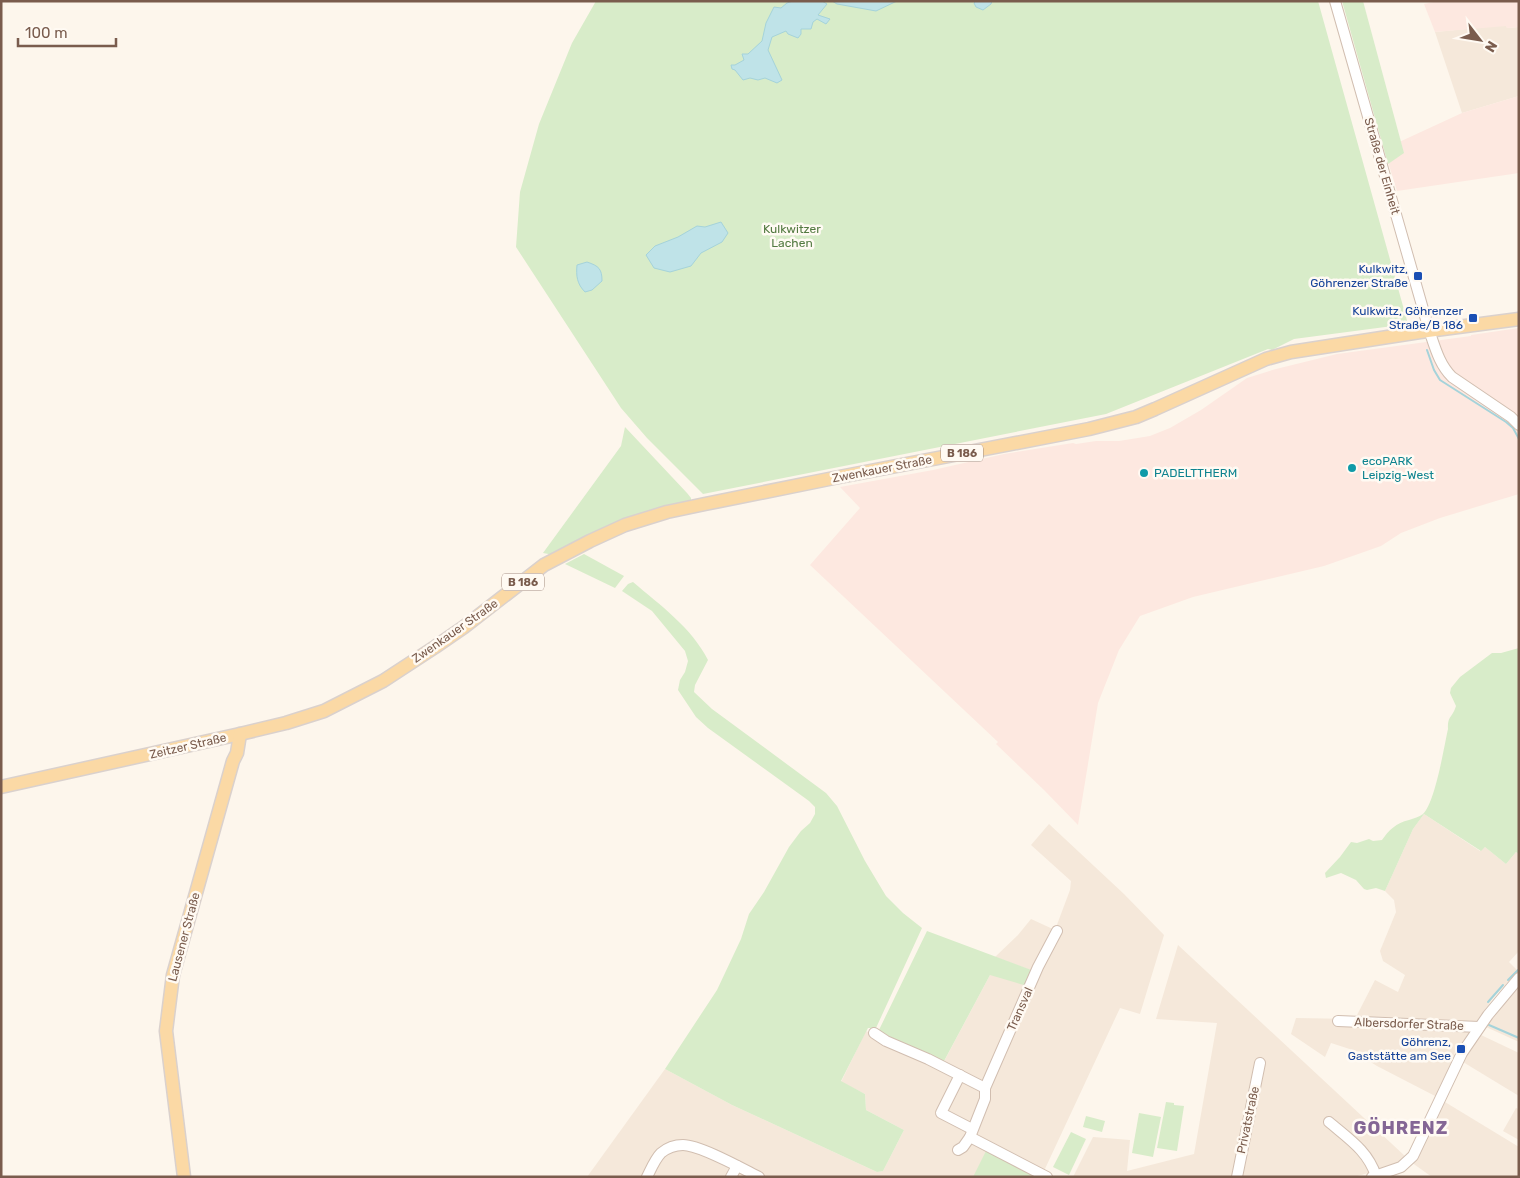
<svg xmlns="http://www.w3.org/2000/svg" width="1520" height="1178" font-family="Rubik,sans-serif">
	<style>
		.residential { fill: #f5e8da }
		.commercial { fill: #fde8e0 }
		.green { fill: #d8ecc9 }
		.water { fill: #bfe3e8; stroke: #a5d3da }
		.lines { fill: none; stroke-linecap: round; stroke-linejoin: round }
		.stream { stroke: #a5d3da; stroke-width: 2 }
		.minor-casing { stroke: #d1beb0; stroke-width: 12 }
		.major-casing { stroke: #dad1cd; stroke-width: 15 }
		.minor { stroke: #fff; stroke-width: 10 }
		.major { stroke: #fbd9a5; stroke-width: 12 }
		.transit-dot { fill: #1a4fb4; stroke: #fffaf3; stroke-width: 2 }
		.culture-dot { fill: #0f9aa8; stroke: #fffaf3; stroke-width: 2 }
		.labels { text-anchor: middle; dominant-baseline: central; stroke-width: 5; stroke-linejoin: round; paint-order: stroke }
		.shield { fill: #fffaf3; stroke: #a28b7f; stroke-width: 1 }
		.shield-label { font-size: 11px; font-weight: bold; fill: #7a5c4d }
		.street-label { font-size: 12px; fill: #7a5c4d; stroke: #fffaf3 }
		.park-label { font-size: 12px; fill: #537a41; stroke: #fffaf3 }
		.transit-label { font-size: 12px; fill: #164399; stroke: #fffaf3; text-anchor: end }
		.culture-label { font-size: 12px; fill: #0d838f; stroke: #fffaf3; text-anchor: start }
		.district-label { font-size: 18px; font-weight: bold; letter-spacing: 1px; fill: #846695; stroke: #fffaf3 }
	</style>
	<rect width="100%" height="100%" fill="#fdf6ec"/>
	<g class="residential">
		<polygon points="1506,25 1507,28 1519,27 1519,96 1462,113 1435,32"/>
		<polygon points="1424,814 1480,851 1485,847 1506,864 1516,852 1519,854 1519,951 1509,962 1518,971 1494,997 1455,1052 1437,1097 1377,1066 1361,1056 1362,1053 1331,1043 1325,1057 1291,1034 1296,1018 1355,1019 1375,980 1398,992 1405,975 1383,961 1380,951 1396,912 1394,900 1385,891 1413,829"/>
		<polygon points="1049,824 1124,894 1164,935 1140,1014 1120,1008 1044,1171 1054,1177 587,1177 665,1069 732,1105 877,1172 883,1171 904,1130 866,1110 865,1094 841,1082 866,1031 940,1069 990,975 1033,971 995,957 1018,935 1031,919 1055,930 1070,890 1071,881 1031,845"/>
		<polygon points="1178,945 1406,1157 1390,1167 1354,1177 1073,1177 1093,1137 1130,1140 1127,1171 1194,1154 1217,1023 1156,1019"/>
		<polygon points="1519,988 1519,1042 1486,1027 1507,1001"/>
		<polygon points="1481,1035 1519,1053 1519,1096 1463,1062"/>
		<polygon points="1440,1099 1519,1147 1519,1177 1432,1177 1411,1162"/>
		<polygon points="1516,1108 1519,1109 1519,1140 1503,1131"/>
	</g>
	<g class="commercial">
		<polygon points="1438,1 1519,1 1519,27 1507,28 1506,26 1435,32 1424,4"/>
		<polygon points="1519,96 1519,173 1397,191 1384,149 1462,113"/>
		<polygon points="1519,328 1519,494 1440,518 1401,533 1381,546 1324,566 1193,597 1140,616 1119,650 1098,703 1078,825 1044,790 996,744 998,742 810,565 860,508 840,487 933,470 1004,454 1073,443 1076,444 1096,441 1119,441 1150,436 1170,428 1201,410 1247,378 1276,369 1337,354 1471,336 1471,335"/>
	</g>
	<g class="green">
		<polygon points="596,1 1318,1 1408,324 1294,339 1272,350 1268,349 1106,414 703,494 647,438 621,408 516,247 520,192 539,124 572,43"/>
		<polygon points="1342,1 1363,1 1404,153 1388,164"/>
		<polygon points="625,427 687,493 691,498 691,501 554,555 543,553 621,446"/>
		<polygon points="584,554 624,576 615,588 565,564"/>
		<path d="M 633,582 C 660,605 692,628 708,660 L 695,685 L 694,692 L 712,709 L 826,793 L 837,806 L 865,861 L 886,896 L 903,913 L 922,928 L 876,1028 L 868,1028 L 841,1081 L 865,1094 L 866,1110 L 904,1130 L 883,1171 L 877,1172 L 732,1105 L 665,1069 L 717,990 L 741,939 L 749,914 L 764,892 L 789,847 L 801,831 L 810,823 L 815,814 L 815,807 L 809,801 L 708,728 L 696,717 L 678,690 L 680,680 L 685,672 L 688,661 L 685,651 L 652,611 L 622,591 L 628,584 Z"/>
		<path d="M 1519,648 L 1519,854 L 1516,852 L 1506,864 L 1485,847 L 1481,851 L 1424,814 L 1413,829 L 1385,891 L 1376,888 L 1367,890 L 1364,889 L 1356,880 L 1341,873 L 1326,878 L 1325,873 L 1340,857 L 1351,842 L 1357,843 L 1369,839 L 1373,841 L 1382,840 C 1389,830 1396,823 1409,820 C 1414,818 1419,817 1423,814 C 1435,803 1444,747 1448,729 C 1447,716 1453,717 1456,706 L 1450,693 L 1451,688 L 1460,677 L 1492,653 L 1501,653 Z"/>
		<polygon points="927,931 1034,971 1027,986 990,975 943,1063 878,1032"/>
		<polygon points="1166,1102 1174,1103 1174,1105 1184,1106 1177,1151 1157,1148"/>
		<polygon points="1139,1113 1161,1117 1153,1157 1132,1153"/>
		<polygon points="1086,1116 1105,1121 1102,1132 1083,1127"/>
		<polygon points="1071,1132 1086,1139 1069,1175 1053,1167"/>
		<polygon points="987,1149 1041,1177 973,1177"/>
	</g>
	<g class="water">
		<polygon points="793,1 822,1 827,4 818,15 830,19 826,24 817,19 813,22 811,29 801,29 801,34 798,38 788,34 786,31 772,37 768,50 782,80 777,83 765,78 758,80 750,78 743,80 735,70 732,69 731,65 735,65 744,60 742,54 748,54 762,41 766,23 774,7 781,8 787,3"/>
		<polygon points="832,1 897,1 876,11 837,4"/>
		<polygon points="976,1 992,1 991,4 983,10 976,7 974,3"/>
		<polygon points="721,222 728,233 722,242 701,253 691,266 670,272 654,268 646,255 655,246 678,237 697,226 705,227"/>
		<path d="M 587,262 C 599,266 602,269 602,281 L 592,290 L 585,292 C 577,284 576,276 577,265 Z"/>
	</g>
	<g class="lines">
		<g class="stream">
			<polyline points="1427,350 1434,370 1440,380 1506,422 1513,428 1519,439"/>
			<polyline points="1508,980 1518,970"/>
			<polyline points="1488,1002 1503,985"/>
			<polyline points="1489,1025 1519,1038"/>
		</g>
		<defs>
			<g id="minor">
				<path d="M 1335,1 L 1429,330 C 1435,347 1439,364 1452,377 L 1511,417 L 1519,425"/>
				<polyline points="1338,1021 1479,1027"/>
				<polyline points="874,1033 886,1041 928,1059 985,1088"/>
				<polyline points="960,1075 941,1113 972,1129"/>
				<path d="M 1329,1122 C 1349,1139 1368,1151 1376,1176"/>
				<polyline points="970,1137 1047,1177"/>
				<polyline points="958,1150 963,1147 970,1137 985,1099 985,1088 1038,967 1057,931"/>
				<path d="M 647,1177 C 651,1169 655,1159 661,1153 C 667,1148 676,1145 683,1145 C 700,1145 743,1169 759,1177"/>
				<polyline points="731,1177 737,1166"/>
				<polyline points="1237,1177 1260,1063"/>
				<polyline points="1372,1177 1401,1167 1413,1156 1462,1053 1488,1015 1519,978"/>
			</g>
			<g id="major">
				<polyline points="1,787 240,734 286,723 324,711 383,681 435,647 464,627 544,565 590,541 625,525 667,512 705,504 834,478 1089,429 1136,417 1155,409 1266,359 1291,352 1420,332 1519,319"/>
				<polyline points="184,1177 166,1031 173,975 233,761 237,753 240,734"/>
			</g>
		</defs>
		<use href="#minor" class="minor-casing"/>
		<use href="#major" class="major-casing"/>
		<use href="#minor" class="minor"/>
		<use href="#major" class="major"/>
	</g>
	<g class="transit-dot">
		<rect x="1413" y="271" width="10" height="10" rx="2.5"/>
		<rect x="1468" y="313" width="10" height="10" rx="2.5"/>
		<rect x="1456" y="1044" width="10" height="10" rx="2.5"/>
	</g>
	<g class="culture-dot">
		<circle cx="1352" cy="468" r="5"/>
		<circle cx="1144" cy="473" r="5"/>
	</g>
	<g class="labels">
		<g class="shield">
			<rect x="941" y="444.5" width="42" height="17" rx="4"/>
			<rect x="502" y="573.5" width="42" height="17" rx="4"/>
		</g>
		<g class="shield-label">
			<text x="962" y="453">B 186</text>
			<text x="523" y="582">B 186</text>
		</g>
		<g class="street-label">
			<text transform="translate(1382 166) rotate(74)">Straße der Einheit</text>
			<text transform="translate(882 469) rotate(-11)">Zwenkauer Straße</text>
			<text transform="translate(455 631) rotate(-35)">Zwenkauer Straße</text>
			<text transform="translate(188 746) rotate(-13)">Zeitzer Straße</text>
			<text transform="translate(184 937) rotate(-75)">Lausener Straße</text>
			<text transform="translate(1020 1009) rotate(-66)">Transval</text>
			<text transform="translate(1409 1024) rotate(2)">Albersdorfer Straße</text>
			<text transform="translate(1248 1120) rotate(-78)">Privatstraße</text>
		</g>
		<g class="park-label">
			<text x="792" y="229">Kulkwitzer<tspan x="792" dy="14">Lachen</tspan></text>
		</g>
		<g class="transit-label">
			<text x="1408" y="269">Kulkwitz,<tspan x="1408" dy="14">Göhrenzer Straße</tspan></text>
			<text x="1463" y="311">Kulkwitz, Göhrenzer<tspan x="1463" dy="14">Straße/B 186</tspan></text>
			<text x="1451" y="1042">Göhrenz,<tspan x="1451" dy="14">Gaststätte am See</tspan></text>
		</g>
		<g class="culture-label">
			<text x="1362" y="461">ecoPARK<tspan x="1362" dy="14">Leipzig-West</tspan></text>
			<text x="1154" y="473">PADELTTHERM</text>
		</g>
		<g class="district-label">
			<text x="1401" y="1128">GÖHRENZ</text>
		</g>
	</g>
	<rect width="1520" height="1178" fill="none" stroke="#7a5c4d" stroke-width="5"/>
	<g transform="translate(1480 40) rotate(121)" stroke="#fffaf3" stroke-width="4" paint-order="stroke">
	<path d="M0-4L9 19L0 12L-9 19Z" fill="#7a5c4d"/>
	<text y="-8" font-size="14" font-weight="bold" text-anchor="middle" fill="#7a5c4d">N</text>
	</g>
	<path d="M18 38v8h98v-8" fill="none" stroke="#7a5c4d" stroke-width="2.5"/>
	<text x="25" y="38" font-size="15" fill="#7a5c4d" stroke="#fffaf3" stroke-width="4" paint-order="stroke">100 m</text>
</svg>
